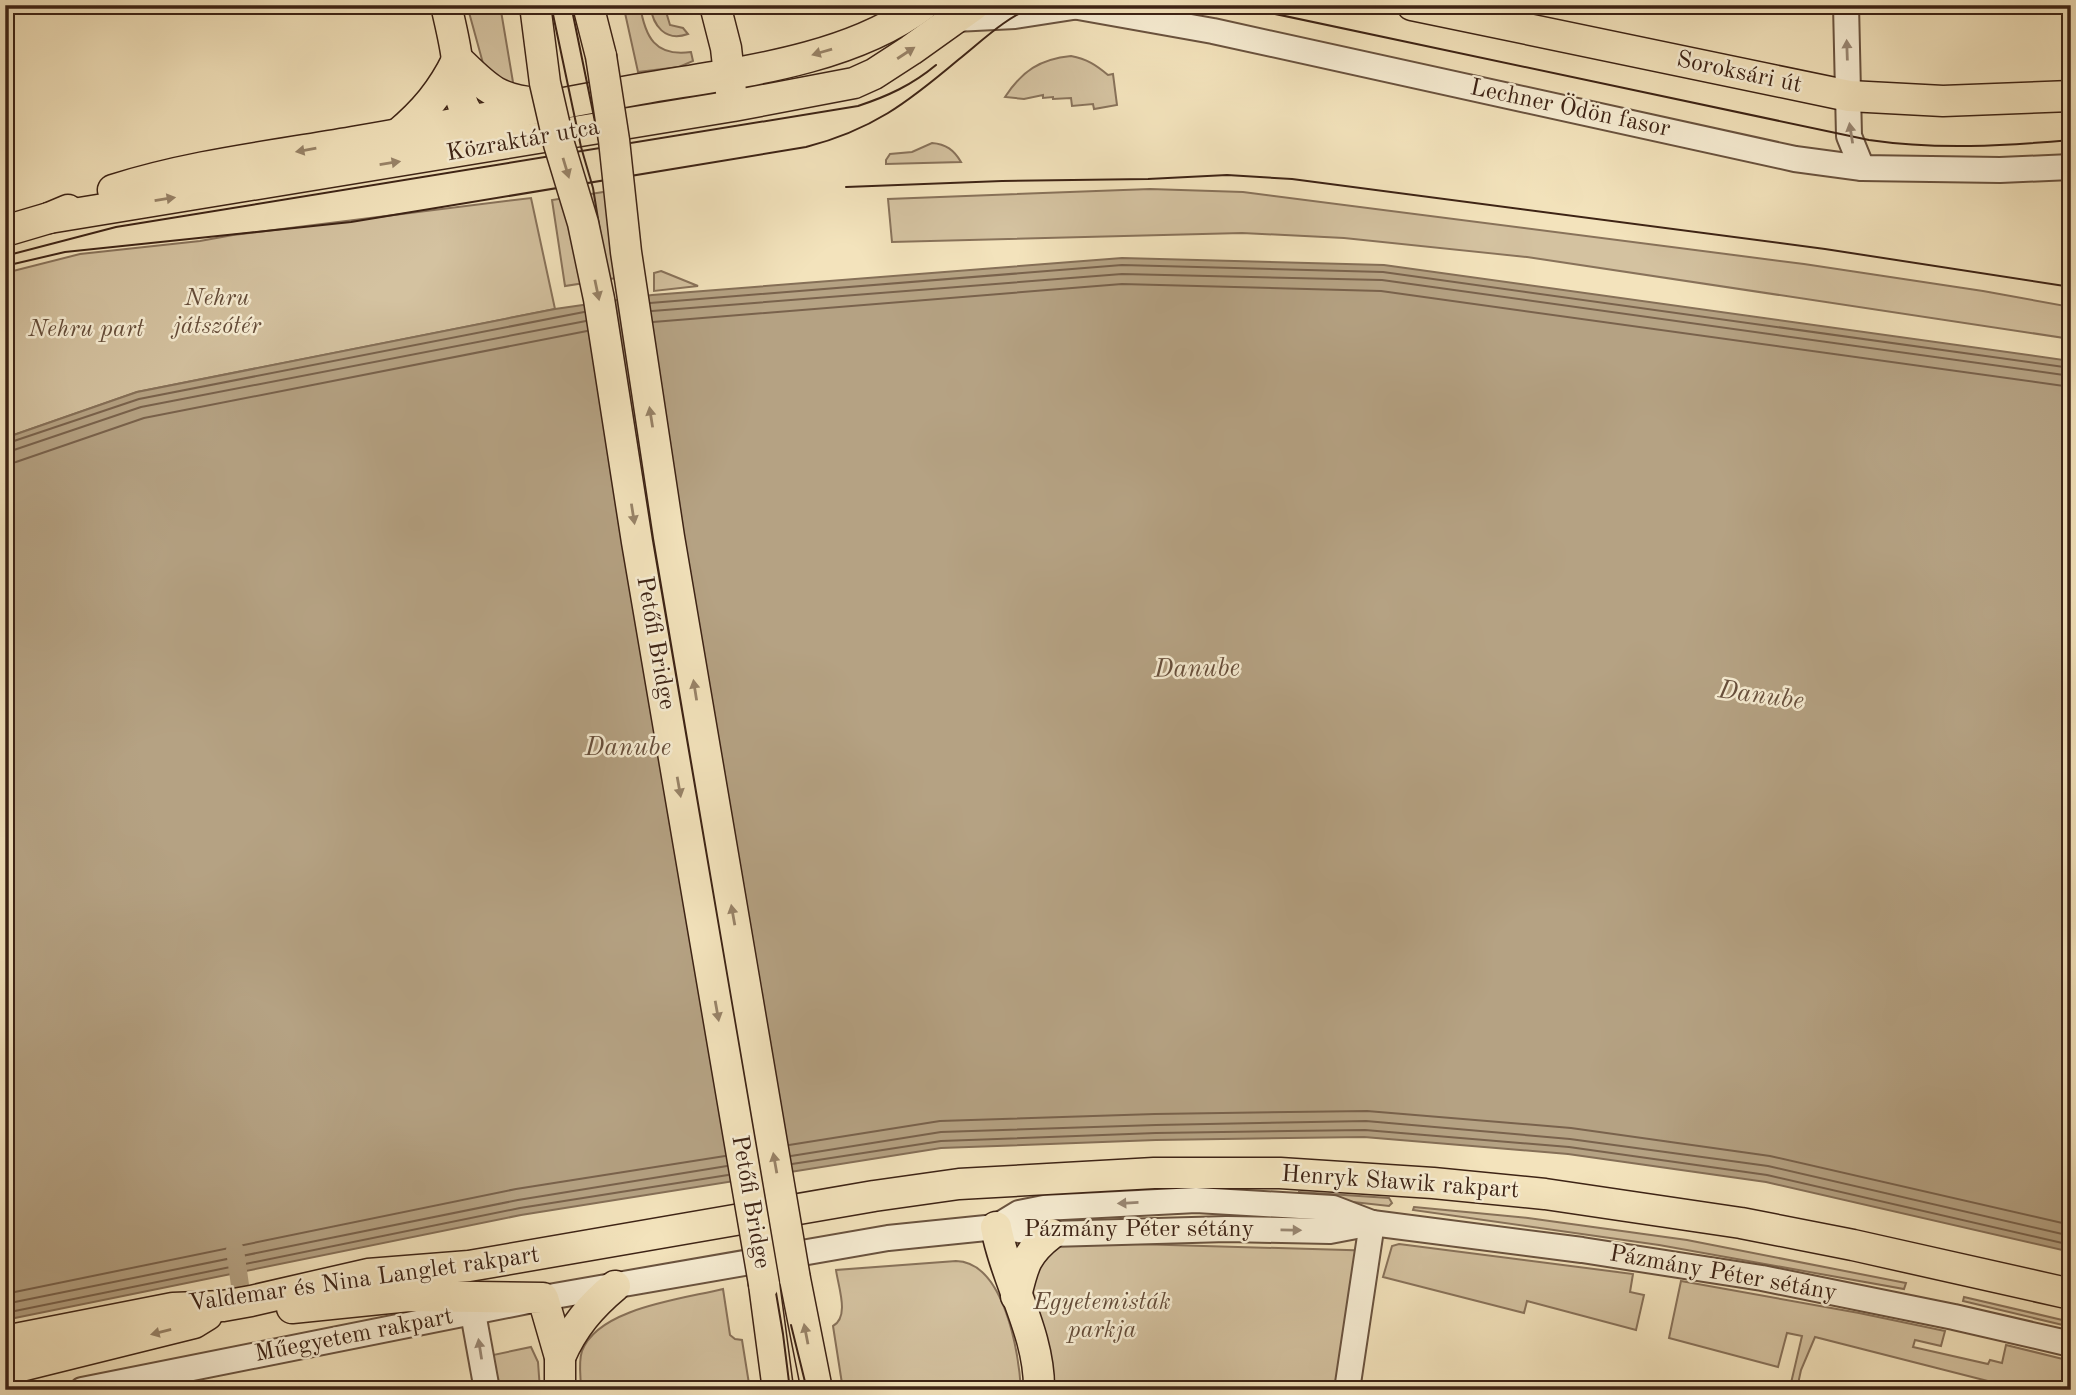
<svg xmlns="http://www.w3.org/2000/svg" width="2076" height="1395" font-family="'Old Standard TT',serif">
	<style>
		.green { fill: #d4c2a0; stroke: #88725a; stroke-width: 2 }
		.water { fill: #b5a283; stroke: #856f57; stroke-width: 2 }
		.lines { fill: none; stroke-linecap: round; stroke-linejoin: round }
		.shore { stroke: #79624c; stroke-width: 2 }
		.canal { stroke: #b5a283; stroke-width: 18 }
		.minor-casing { stroke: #6a533f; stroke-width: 28 }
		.major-casing { stroke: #3d2315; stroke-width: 33 }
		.minor { stroke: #f7edd3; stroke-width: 24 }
		.major { stroke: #f3e3bc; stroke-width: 30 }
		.tram { stroke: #3d2315; stroke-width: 2 }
		.major-bridge-casing { stroke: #3d2315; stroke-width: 33; stroke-linecap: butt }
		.major-bridge { stroke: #f3e3bc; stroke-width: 30 }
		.oneway { fill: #9a8874 }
		.oneway2 { fill: #988368 }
		.labels { text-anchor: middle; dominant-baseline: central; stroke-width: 5; stroke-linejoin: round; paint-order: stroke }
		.street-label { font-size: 24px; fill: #3d2315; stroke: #f7edd3 }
		.park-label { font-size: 24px; font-style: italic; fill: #634b38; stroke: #f7edd3 }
		.water-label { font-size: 26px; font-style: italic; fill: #674f3c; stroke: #f7edd3 }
	</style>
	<rect width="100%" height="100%" fill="#f3e3bc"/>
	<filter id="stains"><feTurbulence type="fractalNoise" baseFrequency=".00286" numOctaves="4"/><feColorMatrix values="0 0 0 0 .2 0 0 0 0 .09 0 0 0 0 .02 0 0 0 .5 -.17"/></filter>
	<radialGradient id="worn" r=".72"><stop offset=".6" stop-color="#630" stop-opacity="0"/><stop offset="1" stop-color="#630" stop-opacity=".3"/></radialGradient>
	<g class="green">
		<polygon points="467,5 500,5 514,88 484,67"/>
		<path d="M 626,5 L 640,5 C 645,37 655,57 691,52 L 693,61 L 679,67 L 638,72 L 625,13 Z"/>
		<path d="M 650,5 L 664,5 L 670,25 L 683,28 L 688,34 C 665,42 653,26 650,5 Z"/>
		<path d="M 1071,56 C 1087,59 1096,65 1108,75 L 1113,74 L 1117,105 L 1094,109 L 1093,104 L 1072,106 L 1071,98 L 1053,99 L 1053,97 L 1043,98 L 1043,95 L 1024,99 L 1005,97 C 1022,71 1040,59 1071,56 Z"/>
		<path d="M 932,143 C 946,144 954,150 961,162 L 886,164 L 886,160 L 890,154 L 912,152 Z"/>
		<polygon points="629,188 642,274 565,286 552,200"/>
		<polygon points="1150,189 1243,192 1804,264 1983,291 2071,307 2071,339 1527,257 1344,238 1242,233 892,242 888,199"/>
		<polygon points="531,198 555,309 137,392 5,438 5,273 80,254 200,241 233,235"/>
		<polygon points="661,271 698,286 654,291 654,273"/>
		<polygon points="1299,1192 1389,1198 1392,1203 1389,1206 1299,1196"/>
		<polygon points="1414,1207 1528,1218 1687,1240 1906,1283 1904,1289 1659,1245 1413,1210"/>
		<polygon points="1067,1242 1380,1251 1373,1273 1360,1390 1039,1390 1016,1296 1038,1258"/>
		<polygon points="1399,1244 1633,1274 1630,1292 1644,1295 1636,1330 1527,1301 1524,1313 1383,1277 1392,1246"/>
		<path d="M 956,1261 C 1004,1262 1019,1352 1021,1390 L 843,1390 L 833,1326 C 850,1317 838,1286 836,1270 Z"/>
		<polygon points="1681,1281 1859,1313 1945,1331 1941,1346 1915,1340 1913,1347 1988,1364 1990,1360 2002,1363 2006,1345 2071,1361 2068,1390 2023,1390 1815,1337 1801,1370 1798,1384 1793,1386 1791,1383 1802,1336 1787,1333 1778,1367 1669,1338"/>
		<path d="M 723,1289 L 730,1335 L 735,1339 L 742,1340 L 750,1390 L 581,1390 C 581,1377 578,1363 582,1351 C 598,1308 683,1299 723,1289 Z"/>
		<polygon points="1964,1297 2071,1322 2071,1327 1963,1301"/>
		<polygon points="531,1347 538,1362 540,1390 502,1390 501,1384 493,1385 491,1362 493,1355"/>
	</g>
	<polygon class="water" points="1122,258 1384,265 2071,361 2071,1252 1766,1182 1568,1154 1364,1137 1156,1140 941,1148 521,1215 5,1320 5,438 137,392 555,309 652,295"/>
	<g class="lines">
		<g class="shore">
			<polyline points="650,303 1122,265 1383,272 2071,368"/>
			<polyline points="652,311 1122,274 1382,280 2071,376"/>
			<polyline points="653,322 1122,284 1381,291 2071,387"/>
			<polyline points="5,444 139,399 584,312"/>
			<polyline points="5,453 141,407 586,321"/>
			<polyline points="5,464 16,462 144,418 587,331"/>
			<polyline points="789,1145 940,1121 1155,1114 1367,1111 1571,1128 1770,1156 2071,1225"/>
			<polyline points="791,1156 941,1132 1156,1125 1366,1121 1570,1139 1768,1166 2071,1236"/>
			<polyline points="792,1164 941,1141 1156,1133 1365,1130 1569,1147 1767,1175 2071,1245"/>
			<polyline points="5,1294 516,1189 725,1156"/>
			<polyline points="5,1304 518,1200 727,1166"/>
			<polyline points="5,1313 520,1208 728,1175"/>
		</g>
		<polyline class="canal" points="235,1250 240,1285"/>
		<defs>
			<g id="minor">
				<polyline points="1067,5 1213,31 1795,159 1862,168 2000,170 2071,167"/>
				<polyline points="1846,5 1849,136 1862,168"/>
				<polyline points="955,19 1015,16 1073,7"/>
				<polyline points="996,1227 1019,1213 1044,1208 1196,1200 1333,1208 1372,1223 1582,1250 1762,1278 1954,1317 2071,1344"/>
				<polyline points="473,1313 487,1390"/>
				<polyline points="82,1390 543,1298 888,1238 996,1227 1051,1234 1227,1229 1330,1231 1372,1223"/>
				<polyline points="1347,1390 1372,1223"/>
			</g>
			<g id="major">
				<path d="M 446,5 C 450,23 455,42 457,60 C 461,96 455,108 487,133"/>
				<polyline points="588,5 601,56"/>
				<polyline points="715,5 726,48 731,92"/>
				<polyline points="1412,5 1849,96 1943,101 2071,96"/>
				<path d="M 457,59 C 486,87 496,100 538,103"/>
				<path d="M 398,134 C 424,112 442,91 457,60"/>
				<path d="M 113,190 C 191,165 273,156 353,142 C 449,126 544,106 640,89 C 732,73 847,62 923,5"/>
				<polyline points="49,218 733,106 854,83 874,74 911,50 974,5"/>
				<polyline points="5,231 49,218 68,210"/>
				<path d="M 996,1227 C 1006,1282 1040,1333 1039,1390"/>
				<polyline points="795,1279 817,1390"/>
				<polyline points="764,1284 778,1390"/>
				<path d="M 1016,1296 C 1023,1266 1026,1253 1051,1234"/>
				<polyline points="292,1308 409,1296 543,1298 560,1357 560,1390"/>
				<polyline points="5,1341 173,1308 223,1306 251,1301 368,1274 469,1266 874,1196 959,1184 1154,1173 1280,1173 1433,1183 1545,1194 1741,1223 1853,1245 2071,1294"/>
				<path d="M 560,1357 C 573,1327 591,1306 615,1286"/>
				<polyline points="5,1370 194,1323 207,1315"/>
			</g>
		</defs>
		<use href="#minor" class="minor-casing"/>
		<use href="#major" class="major-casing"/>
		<use href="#minor" class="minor"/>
		<use href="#major" class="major"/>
		<g class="tram">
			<polyline points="551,5 581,147 593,188 679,721 783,1334 790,1390"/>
			<polyline points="571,5 601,151 609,231"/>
			<path d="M 1233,5 L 1869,140 C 1937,150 2003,146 2071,140"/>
			<polyline points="846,187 1002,181 1148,179 1227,175 1292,179 1825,249 2071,287"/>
			<path d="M 5,256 L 116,227 L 858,106 C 888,96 912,85 936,65"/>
			<path d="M 5,266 L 65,252 L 351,222 L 806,147 C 872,130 907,103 958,60 C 983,40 1006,17 1037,5"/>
			<polyline points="791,1325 807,1390"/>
		</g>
		<defs>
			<g id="major-bridge">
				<polyline points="535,5 545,83 559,144 583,223 599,299 637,542 764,1284"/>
				<polyline points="601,56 614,140 626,252 669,537 795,1279"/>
			</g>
		</defs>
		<use href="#major-bridge" class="major-bridge-casing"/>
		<use href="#major-bridge" class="major-bridge"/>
	</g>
	<defs><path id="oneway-solid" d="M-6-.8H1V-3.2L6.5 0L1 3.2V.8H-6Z" transform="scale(1.75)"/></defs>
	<g class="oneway">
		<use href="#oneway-solid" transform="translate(1847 50) rotate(-92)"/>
		<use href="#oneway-solid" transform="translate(1851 133) rotate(-99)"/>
		<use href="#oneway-solid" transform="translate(1128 1203) rotate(177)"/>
		<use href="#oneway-solid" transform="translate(1291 1230) rotate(1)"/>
		<use href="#oneway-solid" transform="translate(480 1349) rotate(-99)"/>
	</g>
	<g class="oneway2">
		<use href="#oneway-solid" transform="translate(822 52) rotate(164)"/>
		<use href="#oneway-solid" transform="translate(906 53) rotate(-33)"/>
		<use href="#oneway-solid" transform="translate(306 150) rotate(170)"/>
		<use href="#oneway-solid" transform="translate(390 163) rotate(-9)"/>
		<use href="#oneway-solid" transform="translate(566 168) rotate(73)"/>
		<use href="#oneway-solid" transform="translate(165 199) rotate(-9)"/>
		<use href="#oneway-solid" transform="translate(597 290) rotate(78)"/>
		<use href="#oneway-solid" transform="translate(651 417) rotate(-99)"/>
		<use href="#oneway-solid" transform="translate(633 514) rotate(81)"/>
		<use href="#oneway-solid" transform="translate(695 690) rotate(-99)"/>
		<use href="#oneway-solid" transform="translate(679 787) rotate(80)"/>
		<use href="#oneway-solid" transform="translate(733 915) rotate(-100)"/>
		<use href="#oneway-solid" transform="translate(717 1011) rotate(80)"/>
		<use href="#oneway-solid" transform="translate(775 1163) rotate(-100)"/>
		<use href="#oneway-solid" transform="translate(161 1332) rotate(166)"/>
		<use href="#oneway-solid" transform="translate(806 1334) rotate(-101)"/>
	</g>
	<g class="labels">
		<g class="street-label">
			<text transform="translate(1739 73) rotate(12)">Soroksári út</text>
			<text transform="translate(1570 109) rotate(12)">Lechner Ödön fasor</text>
			<text transform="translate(523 141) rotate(-10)">Közraktár utca</text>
			<text transform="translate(655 643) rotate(80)">Petőfi Bridge</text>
			<text transform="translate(1400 1183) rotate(4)">Henryk Sławik rakpart</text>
			<text transform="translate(750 1202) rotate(80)">Petőfi Bridge</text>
			<text x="1139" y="1230">Pázmány Péter sétány</text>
			<text transform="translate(1723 1274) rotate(10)">Pázmány Péter sétány</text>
			<text transform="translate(364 1280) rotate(-8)">Valdemar és Nina Langlet rakpart</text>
			<text transform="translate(354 1336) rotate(-11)">Műegyetem rakpart</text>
		</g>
		<g class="park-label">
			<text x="217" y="299">Nehru<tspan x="217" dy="28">játszótér</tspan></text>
			<text x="86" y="330">Nehru part</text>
			<text x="1102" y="1303">Egyetemisták<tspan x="1102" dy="28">parkja</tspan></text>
		</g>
		<g class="water-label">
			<text transform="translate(1197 669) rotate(-1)">Danube</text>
			<text transform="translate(1761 696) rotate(8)">Danube</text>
			<text x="628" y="748">Danube</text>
		</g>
	</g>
	<rect width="2076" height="1395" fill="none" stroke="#f3e3bc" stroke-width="28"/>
	<rect x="7" y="7" width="2062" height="1381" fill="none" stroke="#3d2315" stroke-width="3.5"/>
	<rect x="14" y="14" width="2048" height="1367" fill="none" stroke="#3d2315" stroke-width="2"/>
	<rect width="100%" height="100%" filter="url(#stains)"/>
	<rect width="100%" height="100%" fill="url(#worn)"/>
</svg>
